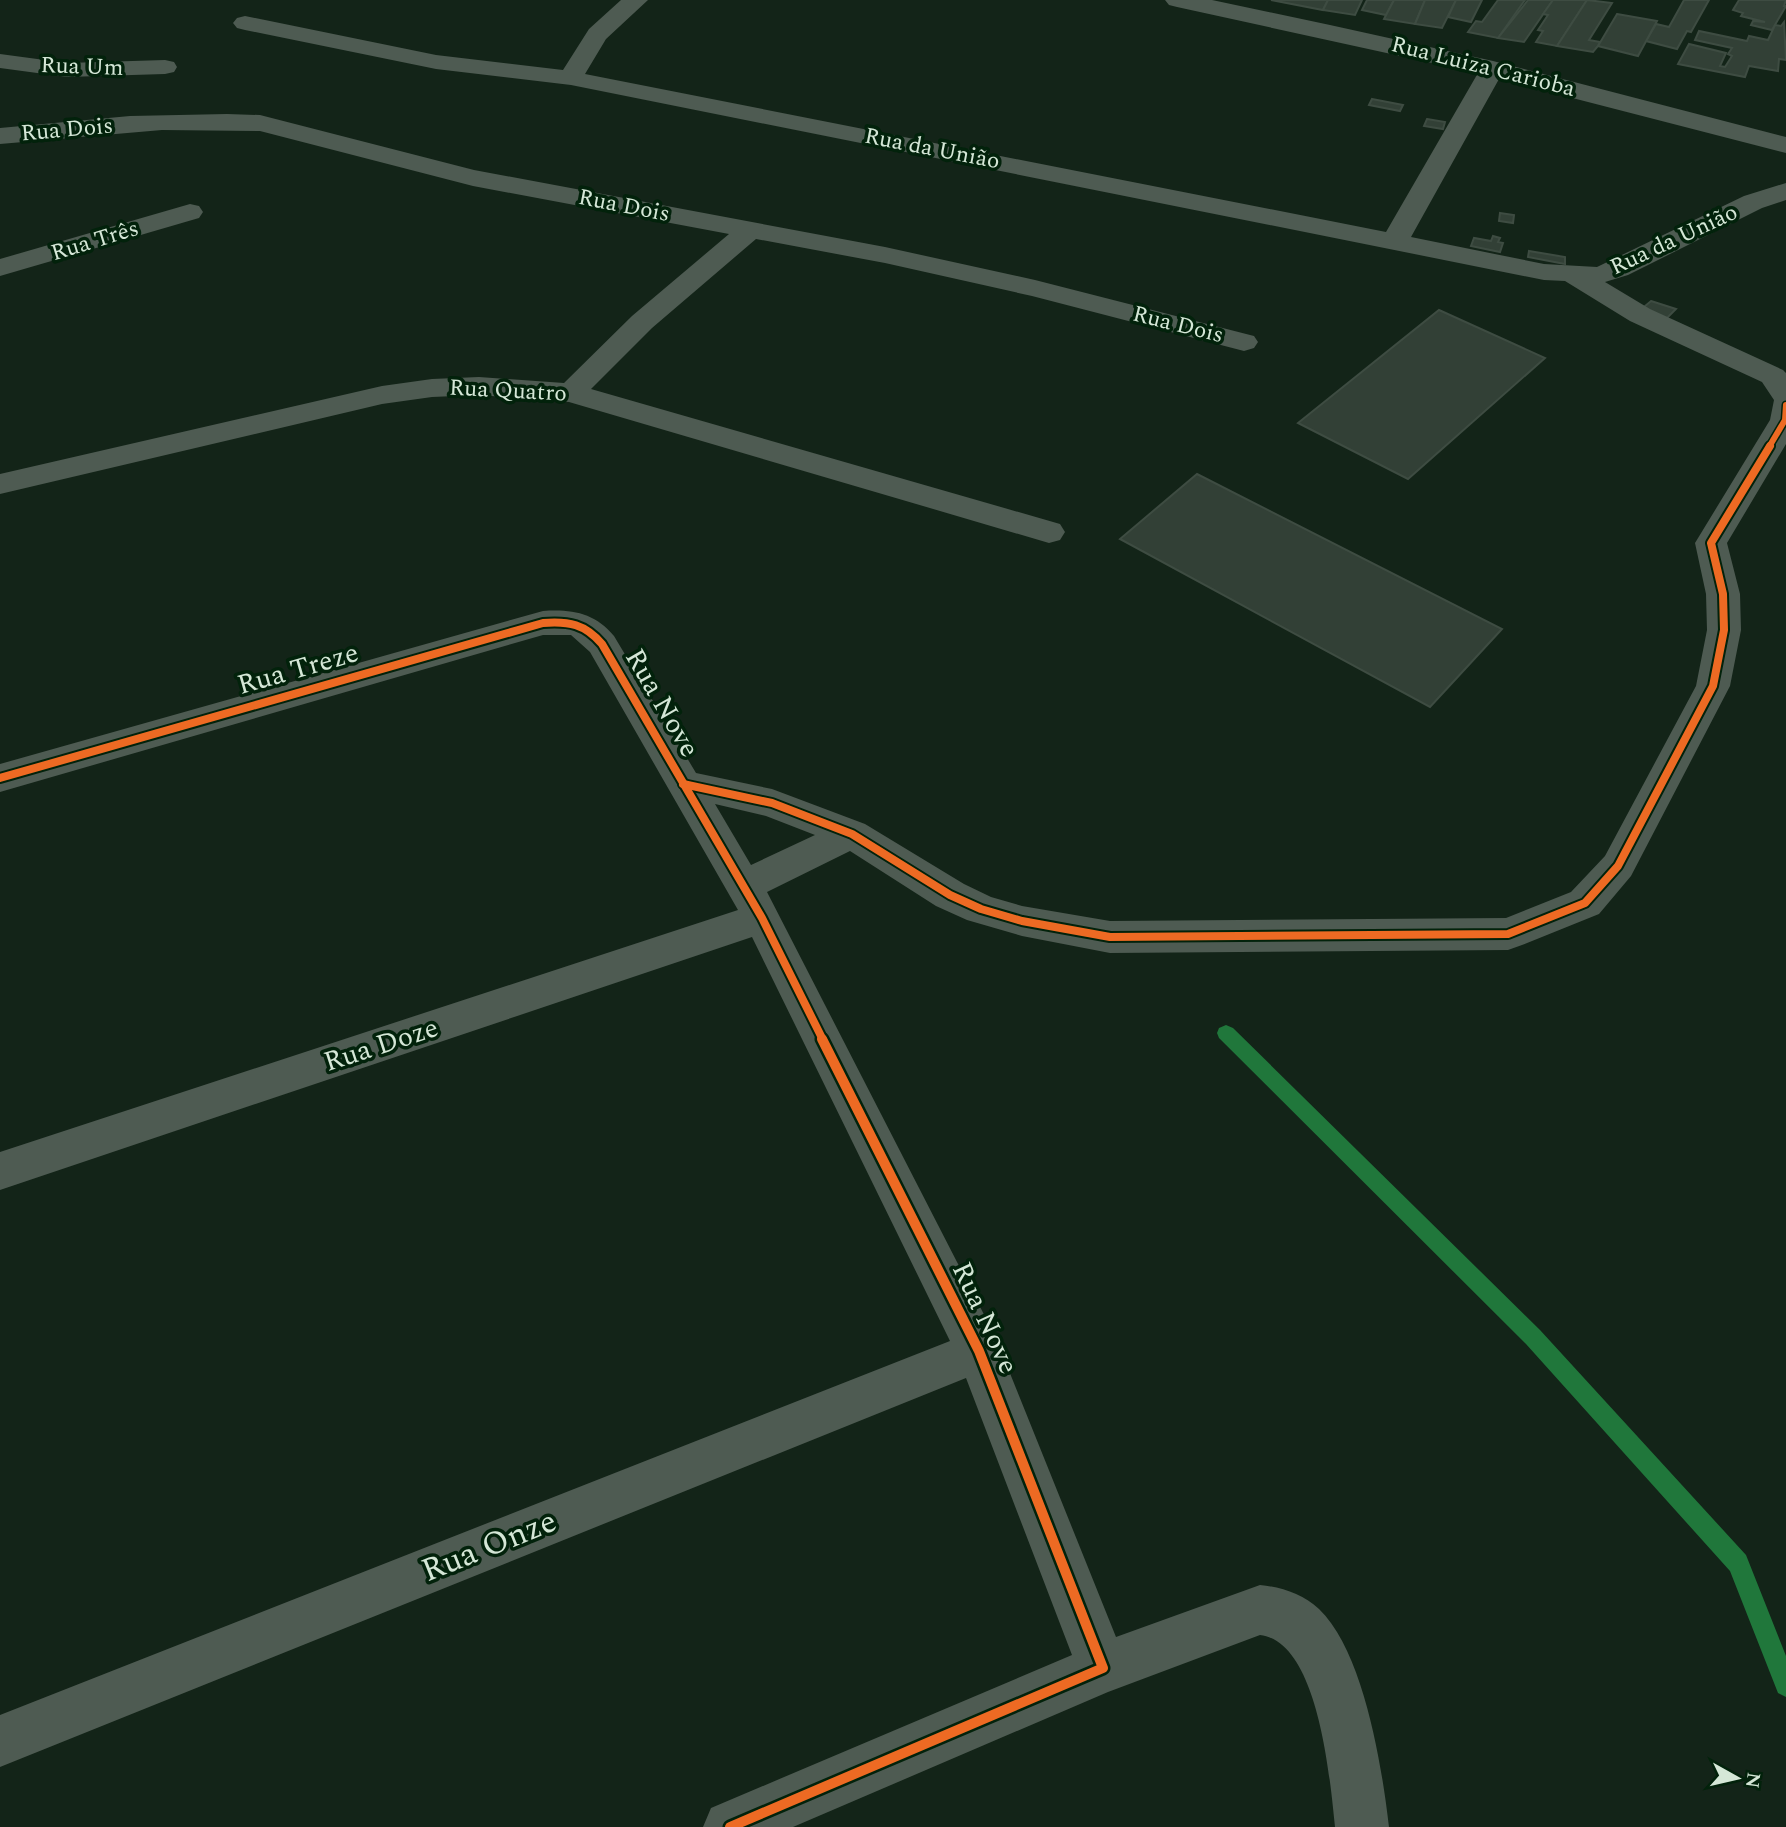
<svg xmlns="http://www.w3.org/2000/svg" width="1786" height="1827" font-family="Spectral,serif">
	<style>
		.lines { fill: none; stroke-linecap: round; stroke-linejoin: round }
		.stream { fill: #20773b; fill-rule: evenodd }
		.building { fill: #324036; stroke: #3e4c42; stroke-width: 2 }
		.minor { fill: #4e5b52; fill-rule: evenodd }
		.cycleway-far2-casing { stroke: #02220b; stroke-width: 9 }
		.cycleway-far1-casing { stroke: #02220b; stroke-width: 12 }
		.cycleway-casing { stroke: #02220b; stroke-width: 15 }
		.cycleway-far2 { stroke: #ed6a23; stroke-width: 6 }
		.cycleway-far1 { stroke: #ed6a23; stroke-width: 8 }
		.cycleway { stroke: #ed6a23; stroke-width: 10 }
		.labels { text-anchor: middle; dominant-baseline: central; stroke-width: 7; stroke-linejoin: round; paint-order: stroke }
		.far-street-label { font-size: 23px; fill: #d5e7d7; stroke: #02220b }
		.street-label { font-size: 28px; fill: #d5e7d7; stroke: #02220b }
		.near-street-label { font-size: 33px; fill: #d5e7d7; stroke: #02220b }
	</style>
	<rect width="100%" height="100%" fill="#132418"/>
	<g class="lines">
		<polygon class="stream" points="1226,1025 1233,1028 1540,1330 1746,1555 1786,1656 1786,1697 1778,1693 1730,1571 1526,1344 1219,1038 1217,1033 1219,1028"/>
	</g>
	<g class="building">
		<polygon points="1271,0 1328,0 1323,10"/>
		<polygon points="1328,0 1362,0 1355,15 1323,10"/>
		<polygon points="1367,0 1394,0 1386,15 1362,10"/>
		<polygon points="1394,0 1425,0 1415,24 1384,19"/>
		<polygon points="1425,0 1456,0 1442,28 1415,24"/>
		<polygon points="1456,0 1482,0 1471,22 1448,17"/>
		<polygon points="1498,0 1525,0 1498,38 1468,32 1476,21 1482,22"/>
		<polygon points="1528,0 1553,0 1524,42 1498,38"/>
		<polygon points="1553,0 1587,0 1557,46 1536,42 1543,31 1538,30 1548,15 1543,14"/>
		<polygon points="1587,0 1612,3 1589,40 1600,42 1598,46 1593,52 1557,46"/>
		<polygon points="1684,0 1709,0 1691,32 1687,31 1677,49 1646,41 1656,24 1669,27"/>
		<polygon points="1739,0 1786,0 1784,6 1786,6 1772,30 1751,25 1753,21 1765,22 1741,16 1743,13 1733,10"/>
		<polygon points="1617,14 1657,21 1638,56 1598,46"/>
		<polygon points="1784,22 1786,60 1779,59 1778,71 1749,66 1745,77 1678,64 1689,44 1726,53 1720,66 1725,67 1732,56 1728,54 1732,48 1695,40 1699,31 1747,41 1749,36 1768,40 1775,25 1781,26"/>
		<polygon points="1372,99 1403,105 1400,111 1369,105"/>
		<polygon points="1427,119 1445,122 1443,129 1424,126"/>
		<polygon points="1500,213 1514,215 1513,223 1499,221"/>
		<polygon points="1493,236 1500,238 1498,242 1503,243 1500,252 1471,246 1474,238 1491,241"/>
		<polygon points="1529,251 1565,257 1565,264 1528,257"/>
		<polygon points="1651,301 1676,309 1666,319 1638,312"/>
		<polygon points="1439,310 1545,358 1408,479 1298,423"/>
		<polygon points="1197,474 1502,629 1430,707 1120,539"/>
	</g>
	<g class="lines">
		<g class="minor">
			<path d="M 621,0 L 648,0 L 606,39 L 585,74 L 1386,232 L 1478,73 L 1177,7 L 1169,5 L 1165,0 L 1212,0 L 1330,25 L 1493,61 L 1786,137 L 1786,153 L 1499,79 L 1411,237 L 1544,264 L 1597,267 L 1744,196 L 1786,183 L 1786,200 L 1762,208 L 1628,275 L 1605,282 L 1650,309 L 1783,370 L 1786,373 L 1786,444 L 1727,543 L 1740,594 L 1741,630 L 1730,686 L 1631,876 L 1599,914 L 1522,945 L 1508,950 L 1110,953 L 1022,936 L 967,920 L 936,906 L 850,851 L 767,892 L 995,1336 L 1116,1637 L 1260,1585 C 1281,1587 1303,1594 1319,1609 C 1364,1652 1382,1767 1389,1827 L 1335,1827 C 1330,1780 1319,1642 1260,1635 L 1108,1692 L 793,1827 L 703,1827 L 711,1808 L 1072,1655 L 966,1378 L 0,1767 L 0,1715 L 950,1341 L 752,937 L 0,1190 L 0,1152 L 738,910 L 590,652 L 571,635 L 543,635 L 0,792 L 0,764 L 543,611 C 572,609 595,613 614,636 L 696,773 L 772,789 L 865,824 L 964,884 L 991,897 L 1022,906 L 1110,921 L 1506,918 L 1571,892 L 1605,856 L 1696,686 L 1707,630 L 1706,594 L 1695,543 L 1770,420 L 1774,400 L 1762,382 L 1630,321 L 1565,281 L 1544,280 L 571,85 L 436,69 L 245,30 L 237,28 L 233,23 L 237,18 L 245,16 L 436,55 L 563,70 L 589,29 ZM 715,804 L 766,816 L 815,835 L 751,865 Z"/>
			<polygon points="0,54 67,63 165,60 174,62 177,67 174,72 165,74 67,77 0,68"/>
			<polygon points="227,114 260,115 474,170 885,247 1035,280 1254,336 1258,342 1254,348 1244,351 1032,296 885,263 756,239 652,328 591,389 1060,524 1065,532 1060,540 1049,543 569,402 479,395 432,397 382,404 0,494 0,474 382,386 432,379 479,377 564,383 632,316 729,234 473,186 260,131 162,130 0,144 0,128 130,116"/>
			<polygon points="190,204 199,206 203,212 199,218 0,276 0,259"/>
		</g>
		<defs>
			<polyline id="cycleway-far2" points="1769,447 1785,420 1786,405"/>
			<g id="cycleway-far1">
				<path d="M 0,778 L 543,623 C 569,621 585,624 602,644 L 762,918 L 823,1040"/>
				<polyline points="683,784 772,803 852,834 950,895 981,909 1022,921 1110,937 1508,934 1585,903 1618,866 1713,686 1724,630 1723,594 1711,543 1770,446"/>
			</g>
			<polyline id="cycleway" points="730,1827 1103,1668 979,1351 822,1039"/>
		</defs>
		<use href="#cycleway-far2" class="cycleway-far2-casing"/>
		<use href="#cycleway-far1" class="cycleway-far1-casing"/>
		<use href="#cycleway" class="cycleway-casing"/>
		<use href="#cycleway-far2" class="cycleway-far2"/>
		<use href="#cycleway-far1" class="cycleway-far1"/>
		<use href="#cycleway" class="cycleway"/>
	</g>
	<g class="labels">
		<g class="far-street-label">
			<text transform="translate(82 67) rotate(2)">Rua Um</text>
			<text transform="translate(1483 67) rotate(14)">Rua Luiza Carioba</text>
			<text transform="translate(67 130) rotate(-5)">Rua Dois</text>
			<text transform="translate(932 149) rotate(11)">Rua da União</text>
			<text transform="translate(624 206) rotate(11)">Rua Dois</text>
			<text transform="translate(1674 240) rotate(-25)">Rua da União</text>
			<text transform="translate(95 241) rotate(-17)">Rua Três</text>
			<text transform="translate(1178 325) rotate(14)">Rua Dois</text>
			<text transform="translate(508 391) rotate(3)">Rua Quatro</text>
		</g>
		<g class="street-label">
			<text transform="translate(298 669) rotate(-16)">Rua Treze</text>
			<text transform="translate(662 703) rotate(60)">Rua Nove</text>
			<text transform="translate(381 1045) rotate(-18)">Rua Doze</text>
			<text transform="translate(985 1318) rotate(65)">Rua Nove</text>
		</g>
		<g class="near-street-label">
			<text transform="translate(489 1546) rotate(-22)">Rua Onze</text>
		</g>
	</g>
	<g transform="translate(1737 1778) rotate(98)" stroke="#02220b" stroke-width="5" paint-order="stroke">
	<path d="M0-5L12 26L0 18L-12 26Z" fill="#d5e7d7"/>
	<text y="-10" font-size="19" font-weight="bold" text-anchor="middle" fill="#d5e7d7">N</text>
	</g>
</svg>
